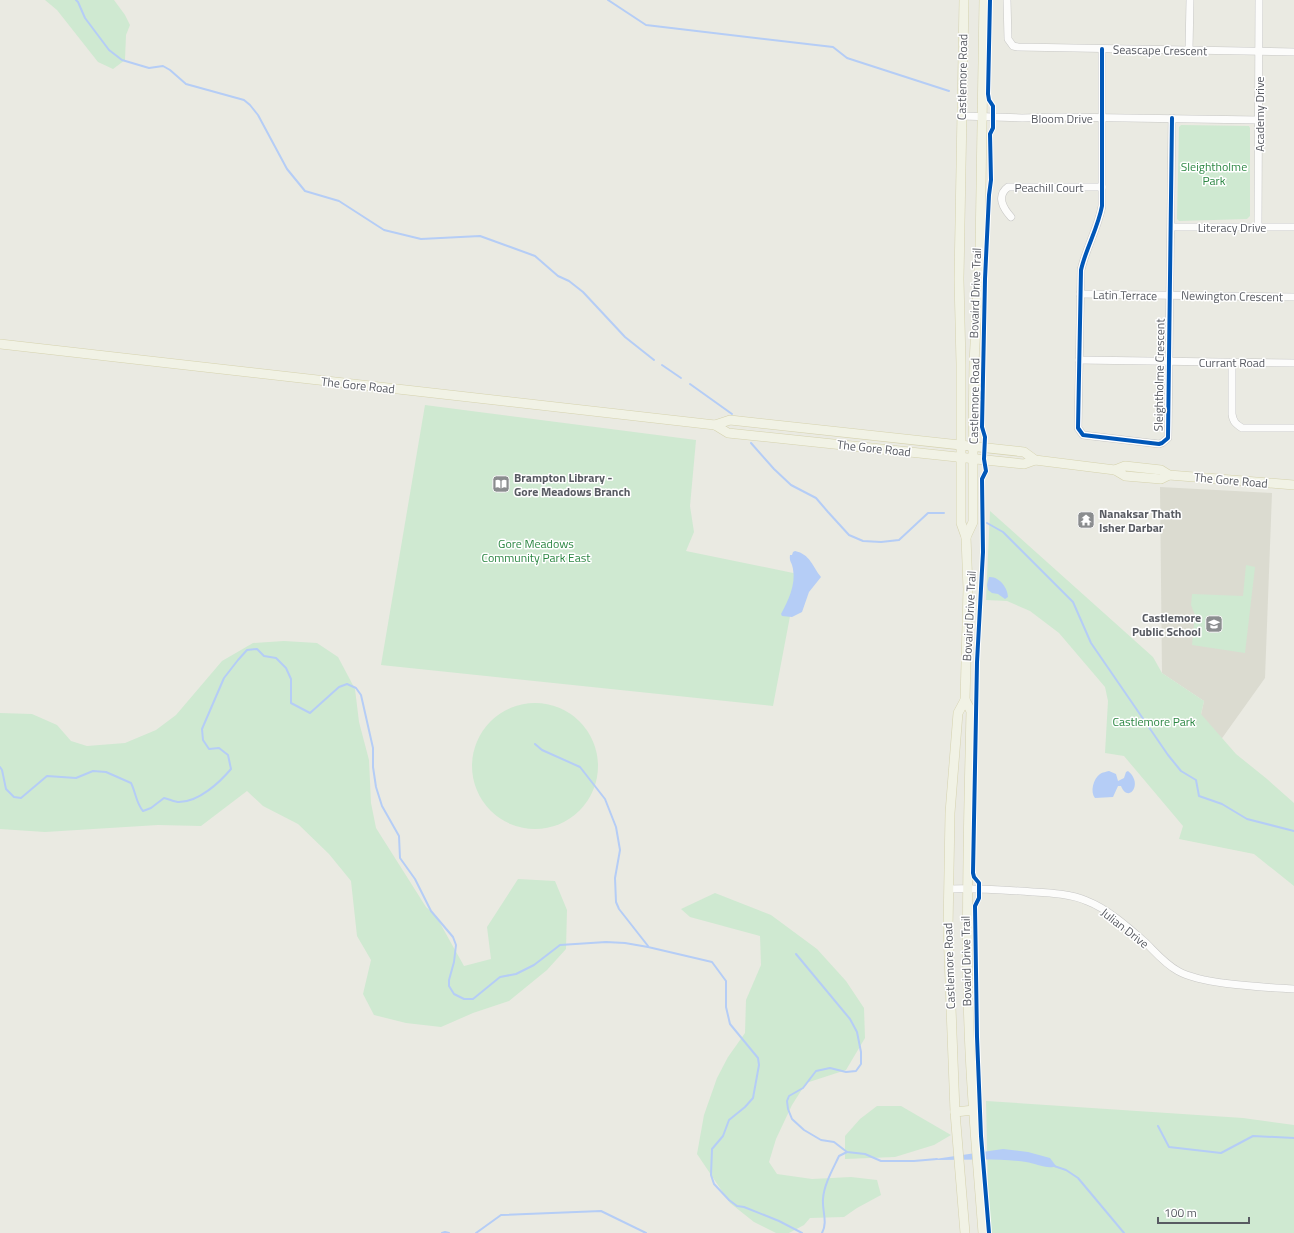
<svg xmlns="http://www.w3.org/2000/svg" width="1294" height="1233" font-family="'Titillium Web',sans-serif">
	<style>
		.education { fill: #dbdbd0 }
		.green { fill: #cfe9d1 }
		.water { fill: #b5cdf6 }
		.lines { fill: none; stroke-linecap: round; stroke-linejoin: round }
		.stream { stroke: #b5cdf6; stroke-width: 2 }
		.minor-casing { stroke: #c7c7c5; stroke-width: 8 }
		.major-casing { stroke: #d5d2ae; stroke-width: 10 }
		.minor { stroke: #fcfcfb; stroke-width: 7 }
		.major { stroke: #f1f2e5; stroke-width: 9 }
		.cycleway-casing { stroke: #fff; stroke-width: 6 }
		.cycleway { stroke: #0057b8; stroke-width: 4 }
		.labels { text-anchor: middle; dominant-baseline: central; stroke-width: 3; stroke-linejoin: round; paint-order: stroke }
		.street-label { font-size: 12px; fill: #585b62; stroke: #fff }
		.park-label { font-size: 12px; fill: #2c8743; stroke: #fff }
		.poi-label { font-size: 12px; font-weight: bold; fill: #585b62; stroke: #fff; text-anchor: start }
	</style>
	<rect width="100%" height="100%" fill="#eaeae2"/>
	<polygon class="education" points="1160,487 1272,493 1265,678 1220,741 1200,719 1204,701 1162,673"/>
	<g class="green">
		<polygon points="45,0 114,0 125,15 130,25 126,35 125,60 113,69 98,62 57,10"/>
		<polygon points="1181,125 1249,126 1250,128 1250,216 1247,219 1179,221 1177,219 1179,127"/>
		<polygon points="425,405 696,440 690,506 694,532 686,551 798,574 773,706 381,665"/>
		<polygon points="990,511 1153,657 1162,673 1204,701 1201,714 1236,754 1267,779 1294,803 1294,886 1254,854 1179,839 1183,826 1124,756 1105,753 1108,701 1105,687 1059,633 1030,611 1007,601 986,600"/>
		<polygon points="1246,565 1255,567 1245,653 1192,645 1195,615 1191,605 1192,594 1243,596"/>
		<polygon points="284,641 317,643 338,657 355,689 359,722 369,760 371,803 376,828 426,907 436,916 464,966 491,959 487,927 518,879 555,881 567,910 566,949 547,970 509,1001 473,1013 441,1027 406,1023 374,1015 363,994 371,960 357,936 351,881 329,854 298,824 263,806 247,791 201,826 158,825 45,832 0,829 0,713 32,714 57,725 71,741 87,746 125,743 156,730 176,715 222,661 253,643"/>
		<circle cx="535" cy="766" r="63"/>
		<polygon points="715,893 771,915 817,949 846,981 864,1008 865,1038 846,1070 806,1083 792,1105 776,1139 769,1162 777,1174 812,1179 851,1177 877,1180 881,1195 857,1208 844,1217 810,1218 804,1225 789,1233 776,1233 754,1222 730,1203 697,1154 704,1115 717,1078 728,1057 745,1033 746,1000 761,965 760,936 690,917 681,909"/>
		<polygon points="986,1101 1243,1118 1294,1125 1294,1233 989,1233"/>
		<polygon points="877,1106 901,1106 951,1135 934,1145 895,1157 845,1159 845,1136 860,1119"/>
	</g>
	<g class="water">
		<path d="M 795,551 C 810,554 813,567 821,577 L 809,592 L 802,612 L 792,617 L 782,616 L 781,614 C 788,601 796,585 793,569 C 792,562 789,562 790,555 L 792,555 L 793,552 Z"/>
		<path d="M 989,577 C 999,576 1008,588 1008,597 L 1005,599 L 998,594 L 992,593 L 988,590 L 987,585 Z"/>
		<path d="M 1109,771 L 1116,774 L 1118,781 L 1124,778 L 1126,772 L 1128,771 C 1144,784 1128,804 1121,786 L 1118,786 L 1113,797 L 1095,798 C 1090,792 1093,779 1100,774 C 1103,772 1106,772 1109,771 Z"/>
		<path d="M 1003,1149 L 1028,1152 L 1050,1158 L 1056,1166 C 1048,1170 1035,1163 1026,1162 C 997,1158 967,1160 938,1160 L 935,1159 Z"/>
	</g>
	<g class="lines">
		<g class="stream">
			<polyline points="76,0 78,2 85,18 109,50 122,60 149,68 163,66 170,70 186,84 244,100 250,105 258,115 287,169 305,191 339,201 384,230 421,239 480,236 535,256 558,276 569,281 583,292 625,337 654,360"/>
			<polyline points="608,0 646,25 833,47 847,58 949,91"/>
			<polyline points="662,365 681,378"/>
			<polyline points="690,384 732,414"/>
			<polyline points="751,443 774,469 791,485 816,498 828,512 849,535 863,541 881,542 899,540 928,513 944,513"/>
			<polyline points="987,523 1003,532 1073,602 1091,643 1168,755 1181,771 1196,780 1199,796 1222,804 1247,819 1294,831"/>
			<polyline points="535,744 542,750 580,767 605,799 616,827 620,850 615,878 616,902 619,909 648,946"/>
			<path d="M 0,767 L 2,770 L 6,789 L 14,797 L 21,798 L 47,776 L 76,778 L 93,771 L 106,772 L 131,783 C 136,793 136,803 143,811 L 151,808 L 164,798 C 169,799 175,802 179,802 C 199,802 220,782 231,769 L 228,755 L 219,748 L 209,749 L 203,740 L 202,729 L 224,678 L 238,660 L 247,650 L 257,649 L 264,656 L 276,658 L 286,668 L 291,679 L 291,703 L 310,713 L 339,687 L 347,684 L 356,688 L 361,695 L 373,748 L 373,767 L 376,787 L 382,806 L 399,836 L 400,858 L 415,879 L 431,911 L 453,937 L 456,945 L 454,962 L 449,980 L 449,986 L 454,994 L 464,999 L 473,999 L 500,977 L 516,974 L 534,965 L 560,945 L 606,942 L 625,943 L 648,947 L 712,962 L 726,981 L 726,1007 L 730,1024 L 758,1058 L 759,1065 L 753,1098 L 745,1107 L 729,1120 L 723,1136 L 712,1149 L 711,1175 L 714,1184 L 729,1200 L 737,1206 L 744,1207 L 779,1221 L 802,1233"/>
			<polyline points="796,954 850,1019 857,1032 861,1052 861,1064 856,1071 846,1072 830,1068 816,1071 803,1088 789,1096 787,1101 788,1109 792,1119 804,1130 821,1140 834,1142 847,1152 865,1154 881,1161 914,1161 937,1159"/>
			<polyline points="1158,1126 1169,1147 1221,1153 1253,1136 1294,1138"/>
			<polyline points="1054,1166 1066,1170 1078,1178 1124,1233"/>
			<polyline points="442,1233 445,1232 449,1233"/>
			<polyline points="476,1233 501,1215 601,1211 646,1233"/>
			<path d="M 822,1233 C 828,1222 822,1211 823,1199 C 824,1184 833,1169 839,1156 L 847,1152"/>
		</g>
		<defs>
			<g id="minor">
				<polyline points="1007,0 1008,39 1013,46 1018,47 1294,52"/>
				<path d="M 1102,49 L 1102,206 C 1098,228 1086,248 1081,270 L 1078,428 L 1083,435 L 1159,444 L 1162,443 L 1168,438 L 1172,118"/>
				<polyline points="1189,50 1190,0"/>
				<polyline points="962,116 1022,118 1059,117 1259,120"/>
				<path d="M 1011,217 C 1003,208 996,196 1008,187 L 1102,187"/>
				<polyline points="1171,227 1294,227"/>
				<polyline points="1258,227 1259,0"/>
				<polyline points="1080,294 1294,297"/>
				<polyline points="1079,360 1294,363"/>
				<path d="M 1232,362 L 1232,414 C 1233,422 1236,424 1242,428 L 1294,428"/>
				<path d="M 949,889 C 977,888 1005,890 1033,892 C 1051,893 1071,894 1087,901 C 1108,909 1129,928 1146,943 C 1156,953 1165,964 1178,971 C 1203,985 1264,987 1294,989"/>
			</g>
			<g id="major">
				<polyline points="964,0 959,279 961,364 961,523 966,537 968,589 965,700 958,713 950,813 948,929 955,1112 965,1233"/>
				<polyline points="0,344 715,425 730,420 1024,452 1035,460 1115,470 1125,466 1161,470 1169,475 1294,485"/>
				<polyline points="715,425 728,433 1024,464 1035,460"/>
				<polyline points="1115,470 1125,476 1161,479 1169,475"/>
				<polyline points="966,537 973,522 973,434 974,363 980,250 984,0"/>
				<path d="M 965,700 L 971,711 C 969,803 966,896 968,989 C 969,1070 977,1152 983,1233"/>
				<polyline points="955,1112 974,1110"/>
			</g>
		</defs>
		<use href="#minor" class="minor-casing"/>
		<use href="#major" class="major-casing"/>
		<use href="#minor" class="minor"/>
		<use href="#major" class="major"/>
		<defs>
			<g id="cycleway">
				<path d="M 1102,49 L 1102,206 C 1098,228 1086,248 1081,270 L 1078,428 L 1083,435 L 1159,444 L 1162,443 L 1168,438 L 1172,118"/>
				<polyline points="989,1233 981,1136 977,1037 975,906 979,898 979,883 974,877 973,873 977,662 983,552 982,479 986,471 984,459 985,437 982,427 985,279 989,195 991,180 990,134 993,128 993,106 989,100 988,94 990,0"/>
			</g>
		</defs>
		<use href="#cycleway" class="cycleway-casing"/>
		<use href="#cycleway" class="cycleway"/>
	</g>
	<defs>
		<symbol id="library-square" viewBox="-11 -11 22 22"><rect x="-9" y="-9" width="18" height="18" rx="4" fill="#8b8d8f" stroke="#fff"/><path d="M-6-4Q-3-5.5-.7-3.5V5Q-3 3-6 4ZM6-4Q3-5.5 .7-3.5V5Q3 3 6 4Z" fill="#fff"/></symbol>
		<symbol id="temple-square" viewBox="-11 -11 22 22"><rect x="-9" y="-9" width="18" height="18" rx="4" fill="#8b8d8f" stroke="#fff"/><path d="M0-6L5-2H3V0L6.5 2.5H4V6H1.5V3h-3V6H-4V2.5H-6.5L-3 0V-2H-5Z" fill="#fff"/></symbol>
		<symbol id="school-square" viewBox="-11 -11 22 22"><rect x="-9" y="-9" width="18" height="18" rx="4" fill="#8b8d8f" stroke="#fff"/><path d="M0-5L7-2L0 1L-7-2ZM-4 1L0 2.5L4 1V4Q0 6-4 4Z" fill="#fff"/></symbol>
	</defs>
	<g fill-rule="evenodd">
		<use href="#library-square" x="491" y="474" width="20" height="20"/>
		<use href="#temple-square" x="1076" y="510" width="20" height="20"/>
		<use href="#school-square" x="1204" y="614" width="20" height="20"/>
	</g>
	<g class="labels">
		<g class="street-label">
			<text transform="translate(1160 50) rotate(1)">Seascape Crescent</text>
			<text transform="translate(962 77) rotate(-89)">Castlemore Road</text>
			<text transform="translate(1259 114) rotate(-90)">Academy Drive</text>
			<text x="1062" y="118">Bloom Drive</text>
			<text x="1049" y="187">Peachill Court</text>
			<text x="1232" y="227">Literacy Drive</text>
			<text transform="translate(975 293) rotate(-88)">Bovaird Drive Trail</text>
			<text transform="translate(1125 295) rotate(1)">Latin Terrace</text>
			<text transform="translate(1232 296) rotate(1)">Newington Crescent</text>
			<text x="1232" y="362">Currant Road</text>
			<text transform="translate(1159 375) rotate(-89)">Sleightholme Crescent</text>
			<text transform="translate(358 385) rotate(6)">The Gore Road</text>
			<text transform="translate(974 401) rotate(-89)">Castlemore Road</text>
			<text transform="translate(874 448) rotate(6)">The Gore Road</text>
			<text transform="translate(1231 480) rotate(5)">The Gore Road</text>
			<text transform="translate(969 616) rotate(-87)">Bovaird Drive Trail</text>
			<text transform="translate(1125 928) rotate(38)">Julian Drive</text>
			<text transform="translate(966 961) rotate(-91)">Bovaird Drive Trail</text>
			<text transform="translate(949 966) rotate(-92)">Castlemore Road</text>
		</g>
		<g class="park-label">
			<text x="1214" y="166">Sleightholme<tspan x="1214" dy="14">Park</tspan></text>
			<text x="536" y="543">Gore Meadows<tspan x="536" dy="14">Community Park East</tspan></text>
			<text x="1154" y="721">Castlemore Park</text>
		</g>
		<g class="poi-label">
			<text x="514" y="477">Brampton Library -<tspan x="514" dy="14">Gore Meadows Branch</tspan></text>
			<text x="1099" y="513">Nanaksar Thath<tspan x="1099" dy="14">Isher Darbar</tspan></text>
			<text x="1201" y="617" text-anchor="end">Castlemore<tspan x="1201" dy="14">Public School</tspan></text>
		</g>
	</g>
	<path d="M1158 1217v6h91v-6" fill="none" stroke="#585b62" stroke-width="2"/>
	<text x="1164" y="1217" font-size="12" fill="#585b62" stroke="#ffffff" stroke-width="3" paint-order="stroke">100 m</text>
</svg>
